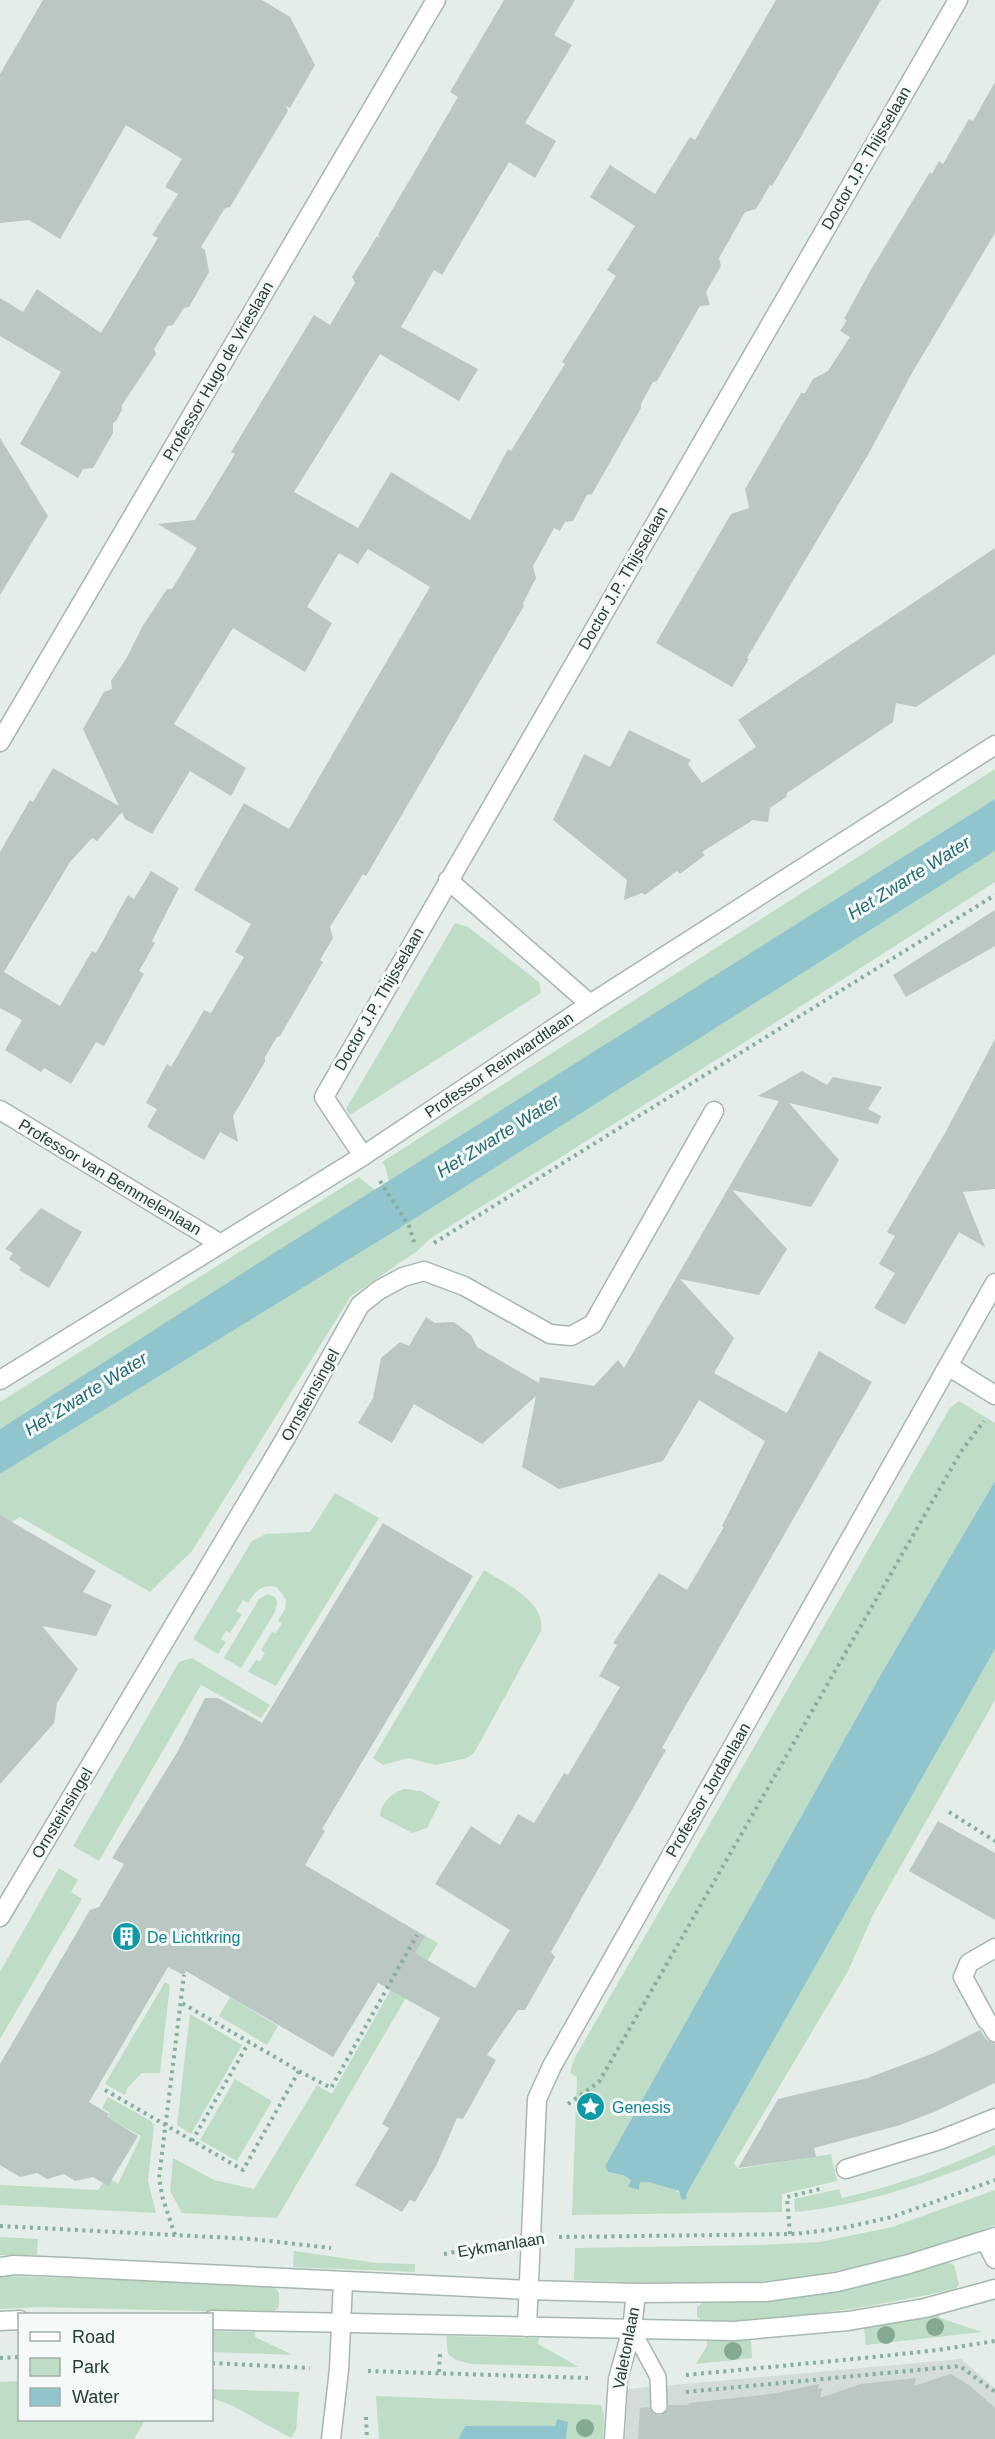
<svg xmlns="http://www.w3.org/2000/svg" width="995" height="2439" font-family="Arial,sans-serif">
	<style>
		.built { fill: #d3dcd8 }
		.green { fill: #bfdcc6 }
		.water { fill: #91c5cd }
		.building { fill: #bac7c2 }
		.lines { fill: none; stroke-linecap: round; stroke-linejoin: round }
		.service-casing { stroke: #a8b5b0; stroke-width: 18 }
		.minor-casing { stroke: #a8b5b0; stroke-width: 21 }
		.tertiary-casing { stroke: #a8b5b0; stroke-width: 21 }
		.secondary-casing { stroke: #a4b8b0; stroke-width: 21 }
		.path { stroke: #88aea1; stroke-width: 4; stroke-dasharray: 3 4.5; stroke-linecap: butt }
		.service { stroke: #fff; stroke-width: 15 }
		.minor { stroke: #fff; stroke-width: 18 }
		.tertiary { stroke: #fff; stroke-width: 18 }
		.secondary { stroke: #fff; stroke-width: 18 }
		.tree { fill: #83a991 }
		.labels { text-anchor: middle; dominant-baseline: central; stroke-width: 6; stroke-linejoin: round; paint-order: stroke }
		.street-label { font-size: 16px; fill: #253d36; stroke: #f5f9f7 }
		.culture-label { font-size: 16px; fill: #0d838f; stroke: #f5f9f7; text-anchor: start }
		.water-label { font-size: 18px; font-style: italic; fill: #246975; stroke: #f5f9f7 }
	</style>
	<rect width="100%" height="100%" fill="#e5ede9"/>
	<polygon class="built" points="961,2359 995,2388 995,2439 625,2439 628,2389"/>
	<g class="green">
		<polygon points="995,769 995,799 389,1182 385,1166 382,1162"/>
		<polygon points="995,851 995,882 737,1047 431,1238 416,1252 351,1296 192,1551 150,1592 20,1517 0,1529 0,1474 400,1228"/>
		<polygon points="455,923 468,927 539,982 541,993 350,1115 346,1109"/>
		<polygon points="359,1177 376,1191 0,1429 0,1402"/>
		<path d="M 959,1401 L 995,1423 L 995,1481 L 880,1676 L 605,2166 L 608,2172 L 623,2175 L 631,2180 L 628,2187 L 639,2190 L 640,2182 C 656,2181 676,2187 686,2199 L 686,2195 L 995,1649 L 995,1700 L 874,1913 L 848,1971 L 734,2163 L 738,2169 L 831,2154 L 837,2181 L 782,2194 L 782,2212 L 572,2215 L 577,2077 L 570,2073 L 574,2059 L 950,1408 Z"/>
		<path d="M 335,1493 L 379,1518 L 276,1686 L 248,1672 L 256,1660 L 260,1661 L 265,1653 L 261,1650 L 272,1632 L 276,1633 L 282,1623 L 278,1621 L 285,1609 L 286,1600 L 277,1587 C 262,1583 256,1591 248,1603 L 243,1600 L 236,1611 L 242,1614 L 230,1633 L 226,1631 L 221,1639 L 226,1642 L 218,1654 L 193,1639 L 252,1541 L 266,1534 L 310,1532 Z"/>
		<path d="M 484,1570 C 505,1584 546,1601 541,1631 L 474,1753 L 467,1758 L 436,1765 L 408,1758 L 383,1765 L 373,1758 Z"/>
		<polygon points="268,1594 275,1597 277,1602 275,1612 241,1668 224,1658 259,1599"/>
		<polygon points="192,1658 270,1705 261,1718 201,1685 99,1861 73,1846 179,1662"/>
		<path d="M 405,1789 L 421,1791 L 440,1802 L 427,1828 L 412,1833 L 380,1816 C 380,1804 393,1791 405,1789 Z"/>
		<polygon points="59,1868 78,1880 71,1892 82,1899 0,2039 0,1972"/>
		<polygon points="422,1934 438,1943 277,2218 182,2213 170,2191 173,2158 214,2180 254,2189 317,2085 332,2094"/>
		<polygon points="165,1982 170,1985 160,2073 142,2073 128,2087 125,2095 105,2084"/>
		<polygon points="230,1997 278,2026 267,2045 219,2016"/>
		<polygon points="190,2014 242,2045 191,2134 177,2125"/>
		<polygon points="235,2079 272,2101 237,2161 200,2140"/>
		<polygon points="108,2097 151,2121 154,2126 148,2181 156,2213 0,2205 0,2185 98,2190 103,2183 112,2180 118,2184 141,2136 108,2118 110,2113 102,2108"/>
		<path d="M 995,2145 L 995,2155 C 931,2182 864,2205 795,2212 L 794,2199 L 839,2189 L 842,2198 C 895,2186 946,2168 995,2145 Z"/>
		<path d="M 995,2190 L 995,2225 C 919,2256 820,2279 738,2283 C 683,2285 629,2282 574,2280 L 575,2248 L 761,2245 L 820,2242 L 892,2227 Z"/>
		<polygon points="0,2237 38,2239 37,2255 0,2255"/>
		<polygon points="294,2251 377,2263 415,2264 415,2272 293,2267"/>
		<path d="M 947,2262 L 954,2265 L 959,2284 L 956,2289 C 872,2307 789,2321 702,2321 L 697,2317 L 697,2307 L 702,2303 C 786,2299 867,2285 947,2262 Z"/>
		<polygon points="7,2276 273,2285 279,2293 279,2306 273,2313 38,2307 0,2309 0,2277"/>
		<polygon points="938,2313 940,2318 982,2332 866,2345 864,2328"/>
		<polygon points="212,2331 255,2332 255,2337 293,2355 212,2352"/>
		<polygon points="446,2336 539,2338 538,2344 579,2367 471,2364 456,2360 448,2354"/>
		<polygon points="751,2340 752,2358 696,2364 707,2346 707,2341"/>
		<polygon points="19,2381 20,2420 145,2420 134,2439 0,2439 0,2382"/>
		<polygon points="212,2389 299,2392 296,2430 291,2438 231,2405 212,2398"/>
		<polygon points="376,2396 601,2405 604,2414 603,2439 566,2439 567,2430 557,2419 555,2426 465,2426 458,2439 379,2439"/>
	</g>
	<g class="water">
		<polygon points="995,799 995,851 400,1228 0,1474 0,1429 274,1253"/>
		<polygon points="995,1481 995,1649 686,2195 687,2199 682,2200 679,2191 649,2182 640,2182 639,2190 628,2187 631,2180 623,2175 608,2172 605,2166 880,1676"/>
		<polygon points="557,2419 568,2422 566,2439 458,2439 465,2426 555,2426"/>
	</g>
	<g class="building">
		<polygon points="43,0 262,0 290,17 315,65 290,108 286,106 288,111 230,207 225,208 201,247 205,250 209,272 189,307 184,308 173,325 168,326 154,349 156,354 122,405 122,410 116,421 113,423 113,433 93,468 83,469 78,478 20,444 61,372 0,336 0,298 23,312 37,289 101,333 158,238 152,235 178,194 165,187 182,159 126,125 60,239 29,220 0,223 0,74"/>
		<polygon points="504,0 575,0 554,35 572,45 525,123 556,141 535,178 509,162 442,275 434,270 401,327 478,369 459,401 380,354 294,492 358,528 391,472 470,520 508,449 511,451 550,388 565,364 562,362 616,276 607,270 635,226 590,197 610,165 655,194 690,137 695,140 776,0 881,0 772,186 770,185 756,209 745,212 719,258 721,266 706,292 710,305 700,306 657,381 653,382 641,404 641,408 592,494 587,495 573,521 565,522 560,531 554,528 533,566 536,578 523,603 524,606 366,876 363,874 330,927 333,938 320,960 323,962 280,1036 277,1037 265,1057 265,1062 233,1116 238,1142 220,1132 204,1160 147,1127 157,1109 146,1103 167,1064 171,1067 204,1010 211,1013 244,957 235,952 251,924 194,890 244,803 289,829 430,587 368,549 358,564 339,553 307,607 332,623 305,672 233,628 174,724 246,768 231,796 190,771 152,834 125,819 122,812 97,841 92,838 70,862 4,972 60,1006 92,951 96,953 128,895 134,899 151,871 179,888 152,941 155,943 139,971 144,974 104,1046 96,1042 71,1084 44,1068 41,1072 5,1050 22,1020 0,1008 0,852 30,800 33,802 53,768 119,806 83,729 104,692 112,689 111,681 126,659 142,627 167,589 172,589 197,548 158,524 195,520 235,454 231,452 314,315 330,325 355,283 352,277 377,236 380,238 378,234 458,97 450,92"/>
		<polygon points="995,82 995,233 912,373 869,453 747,658 749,659 732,687 656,643 731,514 749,508 745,489 801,393 805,393 813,379 828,371 850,337 840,331 847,320 844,319 869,273 930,172 932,174 939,161 943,164 969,119 973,121"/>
		<polygon points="0,438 48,516 0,595"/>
		<polygon points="995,548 995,654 916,707 896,703 893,722 787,793 786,797 770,808 768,822 753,820 702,852 705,855 680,874 677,871 645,895 642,893 624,900 627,880 553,820 584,754 610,767 629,730 691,760 688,764 702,783 756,747 738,720"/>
		<polygon points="995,910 995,946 906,997 893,975"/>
		<polygon points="995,1039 995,1189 963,1192 985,1247 959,1232 905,1325 874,1308 895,1273 879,1264 895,1236 887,1232 945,1133"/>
		<polygon points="802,1071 827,1085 833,1077 882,1087 868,1109 881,1116 878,1124 789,1103 839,1160 811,1207 732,1190 787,1249 759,1295 680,1279 734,1338 714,1373 787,1413 819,1351 872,1382 677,1721 662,1748 666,1750 551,1952 555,1957 525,2010 518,2010 487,2055 496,2060 463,2119 457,2118 437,2164 415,2202 410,2200 402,2212 355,2185 389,2128 382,2124 440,2018 378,1983 333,2057 186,1971 184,1975 168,1967 89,2102 109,2114 107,2117 138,2136 108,2186 93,2177 75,2181 64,2174 47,2179 37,2173 20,2177 0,2165 0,2064 90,1910 99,1907 124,1864 112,1858 178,1751 205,1698 218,1698 262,1723 383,1523 473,1576 322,1829 325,1831 305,1865 425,1936 415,1953 475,1988 510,1930 435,1884 471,1826 500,1845 518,1814 534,1823 564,1773 568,1775 620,1687 599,1676 617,1645 613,1643 659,1573 687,1590 724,1527 722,1526 765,1441 699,1400 663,1461 559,1489 522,1467 536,1396 482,1444 414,1404 392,1443 358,1423 373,1398 381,1358 400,1342 409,1346 426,1317 435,1323 454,1322 471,1335 477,1347 539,1383 540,1377 594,1386 618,1360 624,1368 779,1101 758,1096"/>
		<polygon points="41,1208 82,1232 49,1288 19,1270 21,1267 9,1259 13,1253 5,1249"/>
		<polygon points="0,1515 96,1571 83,1592 112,1605 96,1636 42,1626 78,1669 57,1703 54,1723 0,1784"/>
		<polygon points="938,1821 995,1853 995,1920 909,1871"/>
		<polygon points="980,2030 987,2040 995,2044 995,2083 934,2112 900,2125 814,2148 816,2157 738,2168 778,2099 868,2078 934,2053"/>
		<polygon points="951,2374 969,2385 995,2408 995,2439 638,2439 640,2408 649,2407 654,2414 660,2416 667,2411 669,2405 688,2405 689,2403 771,2394 819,2384 818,2389 822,2388 820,2398 861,2384 916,2378 914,2386"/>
	</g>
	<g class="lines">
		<defs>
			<g id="service">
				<polyline points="987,2021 995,2034"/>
				<polyline points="632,2329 658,2377 659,2406"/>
			</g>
			<g id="minor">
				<polyline points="0,742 436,0"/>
				<polyline points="448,880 590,1004"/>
				<polyline points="0,1110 219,1243"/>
				<polyline points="363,1156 324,1097 958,0"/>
				<polyline points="948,1366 995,1395"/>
				<polyline points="0,1380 363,1156 590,1004 995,745"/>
				<polyline points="0,1917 285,1439 360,1305 379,1290 403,1277 424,1271 464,1286 550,1334 571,1336 593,1324 714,1111"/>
				<polyline points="987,2021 963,1977 969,1963 995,1948"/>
				<polyline points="846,2169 940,2140 995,2118"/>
				<polyline points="527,2327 537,2099 552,2066 995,1283"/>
				<polyline points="331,2439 339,2370 343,2282"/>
				<polyline points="614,2439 618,2379 632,2329 636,2293"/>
			</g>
			<polyline id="tertiary" points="986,2242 995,2259"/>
			<g id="secondary">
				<polyline points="0,2267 14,2265 64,2267 528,2290 636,2293 765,2292 837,2282 909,2264 995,2237"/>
				<polyline points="212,2320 734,2331 848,2321 925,2308 995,2289"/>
				<polyline points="0,2321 20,2320"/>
			</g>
		</defs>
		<use href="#service" class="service-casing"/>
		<use href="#minor" class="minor-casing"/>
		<use href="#tertiary" class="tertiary-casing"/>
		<use href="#secondary" class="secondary-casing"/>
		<g class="path">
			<polyline points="380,1181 409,1226 415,1245"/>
			<polyline points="434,1243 995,895"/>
			<polyline points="949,1812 995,1841"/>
			<polyline points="299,2071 331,2088 417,1935"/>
			<polyline points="105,2090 243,2170 299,2071 180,2002"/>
			<polyline points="568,2104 599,2082 962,1450 984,1421"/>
			<polyline points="192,2141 249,2042"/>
			<polyline points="0,2226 252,2239 331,2248"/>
			<polyline points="790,2234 787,2197 824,2188"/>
			<polyline points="175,2235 162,2196 159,2178 184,1975"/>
			<polyline points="559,2237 795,2234 843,2228 892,2217 995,2180"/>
			<polyline points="444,2254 501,2243"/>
			<polyline points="0,2358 20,2357"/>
			<polyline points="212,2363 310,2368"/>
			<polyline points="368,2371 588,2378"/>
			<polyline points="439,2372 440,2354"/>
			<polyline points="686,2375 864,2358 938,2350 995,2341"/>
			<polyline points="686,2392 960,2366 995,2392"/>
			<polyline points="366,2417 367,2439"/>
		</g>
		<use href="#service" class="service"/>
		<use href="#minor" class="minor"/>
		<use href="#tertiary" class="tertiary"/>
		<use href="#secondary" class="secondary"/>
	</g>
	<g class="tree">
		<circle cx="935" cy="2327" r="9"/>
		<circle cx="886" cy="2335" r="9"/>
		<circle cx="733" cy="2351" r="9"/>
		<circle cx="585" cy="2428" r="9"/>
	</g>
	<defs>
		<symbol id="building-disc" viewBox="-11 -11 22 22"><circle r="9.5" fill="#0f9aa8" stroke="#f5f9f7"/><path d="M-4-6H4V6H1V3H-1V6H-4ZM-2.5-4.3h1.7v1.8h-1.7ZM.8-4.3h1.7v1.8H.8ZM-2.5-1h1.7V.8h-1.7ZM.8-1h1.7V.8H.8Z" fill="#fff"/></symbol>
		<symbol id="sight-disc" viewBox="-11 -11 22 22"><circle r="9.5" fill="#0f9aa8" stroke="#f5f9f7"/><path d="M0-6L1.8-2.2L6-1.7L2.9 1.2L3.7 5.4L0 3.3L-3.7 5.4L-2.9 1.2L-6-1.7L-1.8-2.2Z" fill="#fff"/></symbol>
	</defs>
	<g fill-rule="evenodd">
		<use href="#building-disc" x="110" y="1920" width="33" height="33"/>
		<use href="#sight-disc" x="574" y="2090" width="33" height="33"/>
	</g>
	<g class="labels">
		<g class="street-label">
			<text transform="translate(866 158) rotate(-60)">Doctor J.P. Thijsselaan</text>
			<text transform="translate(218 371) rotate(-60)">Professor Hugo de Vrieslaan</text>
			<text transform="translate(623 578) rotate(-60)">Doctor J.P. Thijsselaan</text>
			<text transform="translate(379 999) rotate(-60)">Doctor J.P. Thijsselaan</text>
			<text transform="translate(499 1065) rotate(-34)">Professor Reinwardtlaan</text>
			<text transform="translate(110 1177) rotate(31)">Professor van Bemmelenlaan</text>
			<text transform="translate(310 1395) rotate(-61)">Ornsteinsingel</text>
			<text transform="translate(708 1790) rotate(-60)">Professor Jordanlaan</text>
			<text transform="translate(62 1813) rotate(-59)">Ornsteinsingel</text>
			<text transform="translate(501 2245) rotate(-9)">Eykmanlaan</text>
			<text transform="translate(626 2348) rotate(-79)">Valetonlaan</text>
		</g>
		<g class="culture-label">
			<text x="147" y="1937">De Lichtkring</text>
			<text x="612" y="2107">Genesis</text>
		</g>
		<g class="water-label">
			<text transform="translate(909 878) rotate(-32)">Het Zwarte Water</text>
			<text transform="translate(498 1136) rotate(-32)">Het Zwarte Water</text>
			<text transform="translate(86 1394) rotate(-32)">Het Zwarte Water</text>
		</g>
	</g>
	<rect x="18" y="2313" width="195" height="108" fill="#f5f9f7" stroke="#a2aeaa" stroke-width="1.5"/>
	<rect x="30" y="2332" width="30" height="9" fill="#ffffff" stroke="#a2aeaa" stroke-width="1.5"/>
	<text x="72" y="2343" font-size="18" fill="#253d36">Road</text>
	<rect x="30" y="2358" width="30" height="18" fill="#bfdcc6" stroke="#a2aeaa" stroke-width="1.5"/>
	<text x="72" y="2373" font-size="18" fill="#253d36">Park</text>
	<rect x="30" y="2388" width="30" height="18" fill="#91c5cd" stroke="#a2aeaa" stroke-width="1.5"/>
	<text x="72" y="2403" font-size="18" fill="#253d36">Water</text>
</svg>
